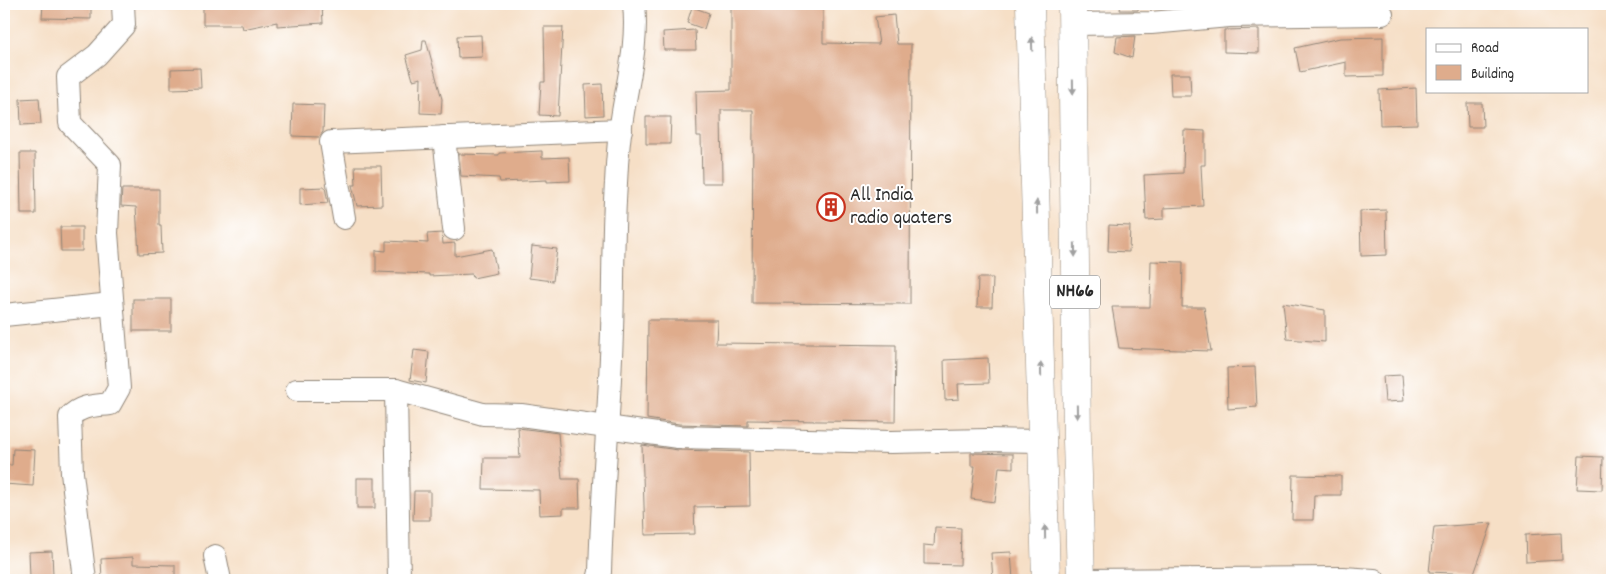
<svg xmlns="http://www.w3.org/2000/svg" width="1616" height="584" font-family="Dekko,sans-serif">
	<style>
		.building { fill: #dfac8c }
		.lines { fill: none; stroke-linecap: round; stroke-linejoin: round }
		.street-casing { stroke: #908578; stroke-width: 24 }
		.highway-casing { stroke: #908578; stroke-width: 29 }
		.street { stroke: #fff; stroke-width: 22 }
		.highway { stroke: #fff; stroke-width: 28 }
		.oneway { fill: #a0a0a0 }
		.labels { text-anchor: middle; dominant-baseline: central; stroke-width: 4; stroke-linejoin: round; paint-order: stroke }
		.shield { fill: #fff; stroke: #6b6b6b; stroke-width: 1 }
		.shield-label { font-size: 19px; font-weight: bold; fill: #2b2b2b }
		.poi-label { font-size: 20px; fill: #2b2b2b; stroke: #fff; text-anchor: start }
	</style>
	<rect width="100%" height="100%" fill="#fff"/>
	<filter id="ink" filterUnits="userSpaceOnUse"><feTurbulence type="fractalNoise" baseFrequency=".02" numOctaves="2"/><feDisplacementMap in="SourceGraphic" scale="10" xChannelSelector="R" yChannelSelector="G"/><feConvolveMatrix kernelMatrix="1 2 1 2 8 2 1 2 1" color-interpolation-filters="sRGB"/></filter>
	<filter id="wash" filterUnits="userSpaceOnUse"><feTurbulence type="fractalNoise" baseFrequency=".0096" numOctaves="4" result="noise"/><feDisplacementMap in="SourceGraphic" scale="20" xChannelSelector="R" yChannelSelector="G"/><feGaussianBlur stdDeviation="1.12" result="paint"/><feColorMatrix in="noise" values="0 0 0 0 0 0 0 0 0 0 0 0 0 0 0 0 0 1.4 0 .05"/><feComposite in="paint" operator="in"/></filter>
	<g filter="url(#wash)">
		<rect width="100%" height="100%" fill="#f6dfc6"/>
		<g id="blocks">
			<g class="building">
				<polygon points="43,4 91,4 91,19 42,18"/>
				<polygon points="203,4 322,4 323,23 277,26 277,22 243,29 242,25 203,25"/>
				<polygon points="731,4 823,4 823,43 879,44 875,17 894,15 897,44 911,44 910,304 752,303 753,110 721,110 722,183 702,183 701,136 697,136 696,91 731,90"/>
				<polygon points="1121,4 1139,4 1138,10 1120,10"/>
				<polygon points="692,7 709,13 704,29 687,23"/>
				<polygon points="544,27 563,27 558,116 539,115 541,82 545,82"/>
				<polygon points="1259,29 1259,53 1224,52 1224,30"/>
				<polygon points="695,30 696,50 664,50 663,32"/>
				<polygon points="481,35 482,57 458,58 457,36"/>
				<polygon points="1135,36 1132,58 1115,52 1117,37"/>
				<polygon points="1383,37 1383,76 1346,77 1346,62 1300,72 1295,48 1340,38"/>
				<polygon points="423,40 426,40 442,99 441,114 420,113 421,78 413,80 406,55 422,50"/>
				<polygon points="200,68 201,88 171,89 171,69"/>
				<polygon points="1170,74 1190,74 1191,96 1171,96"/>
				<polygon points="602,84 603,115 586,116 585,85"/>
				<polygon points="1416,88 1417,124 1380,125 1379,90"/>
				<polygon points="39,98 41,124 21,125 20,99"/>
				<polygon points="1467,103 1482,103 1483,127 1468,127"/>
				<polygon points="293,104 324,105 323,132 319,137 292,136"/>
				<polygon points="646,117 671,117 670,144 646,144"/>
				<polygon points="1184,130 1205,131 1205,165 1201,165 1203,206 1164,208 1164,219 1146,220 1144,175 1183,173"/>
				<polygon points="542,151 542,158 569,157 570,181 547,182 547,180 500,182 499,178 461,176 459,154 499,155 499,153"/>
				<polygon points="20,153 35,153 36,214 21,214"/>
				<polygon points="355,166 381,166 382,205 357,206 352,185 356,185"/>
				<polygon points="325,187 328,203 300,205 300,188"/>
				<polygon points="122,189 159,189 159,226 161,226 162,253 139,254 136,207 121,206"/>
				<polygon points="1386,210 1387,255 1361,256 1360,211"/>
				<polygon points="1109,225 1130,226 1129,252 1108,251"/>
				<polygon points="60,227 82,227 82,251 61,251"/>
				<polygon points="442,233 443,244 455,243 455,256 492,249 497,273 473,278 472,274 429,276 429,274 376,272 376,250 386,251 386,241 428,243 427,234"/>
				<polygon points="532,246 557,249 553,281 529,278"/>
				<polygon points="1151,261 1183,262 1182,307 1204,307 1211,351 1119,348 1112,307 1150,307"/>
				<polygon points="978,278 993,278 992,307 977,307"/>
				<rect x="133" y="299" width="38" height="32"/>
				<polygon points="1283,303 1325,310 1325,342 1287,339"/>
				<polygon points="648,320 717,320 716,343 896,345 895,422 748,420 748,426 679,424 647,419"/>
				<polygon points="414,350 429,352 426,383 410,380"/>
				<polygon points="988,358 989,383 958,384 959,399 945,400 944,360"/>
				<polygon points="1255,367 1257,407 1228,409 1227,368"/>
				<polygon points="1402,375 1404,401 1385,402 1383,376"/>
				<polygon points="518,428 558,433 562,479 579,479 580,508 563,508 563,514 540,515 539,490 483,489 484,458 520,458"/>
				<polygon points="642,445 678,450 749,452 750,506 694,507 695,534 645,535"/>
				<polygon points="13,449 35,450 33,486 4,484 5,465 12,465"/>
				<polygon points="971,453 1013,454 1013,468 999,467 995,502 971,499 975,466 971,466"/>
				<polygon points="1579,456 1603,457 1602,490 1577,489"/>
				<polygon points="1293,475 1341,476 1341,495 1314,495 1313,520 1292,520"/>
				<rect x="357" y="478" width="18" height="30"/>
				<polygon points="414,491 430,491 430,520 413,520"/>
				<polygon points="1492,523 1474,574 1429,572 1434,527"/>
				<polygon points="935,527 961,528 960,565 924,564 924,545 934,546"/>
				<polygon points="1561,533 1562,560 1526,562 1525,535"/>
				<polygon points="52,551 53,576 30,577 29,552"/>
				<polygon points="1011,552 1013,580 993,580 991,553"/>
				<polygon points="133,557 133,564 175,565 175,580 102,580 101,559"/>
			</g>
		</g>
	</g>
	<g filter="url(#ink)">
		<use href="#blocks" fill-opacity="0" stroke="#908578" stroke-width="1"/>
		<g class="lines">
			<defs>
				<g id="street">
					<polyline points="1072,24 1151,23 1229,16 1382,14"/>
					<polyline points="444,137 454,229"/>
					<polyline points="344,218 331,142 621,130"/>
					<polyline points="4,315 112,304"/>
					<polyline points="297,390 396,390"/>
					<polyline points="215,556 220,580"/>
					<path d="M 85,580 L 72,473 L 70,417 C 80,405 95,406 110,404 L 119,388 L 107,233 L 110,165 L 70,123 L 68,77 L 97,55 L 124,25 L 123,4"/>
					<polyline points="399,580 396,390 483,414 521,415 678,437 891,442 987,440 1043,441"/>
					<path d="M 598,580 L 600,572 C 602,500 608,429 611,357 C 614,299 612,241 616,183 C 617,160 619,135 623,112 C 629,75 638,42 634,4"/>
					<polyline points="1081,580 1343,578 1374,580"/>
				</g>
				<g id="highway">
					<polyline points="1030,4 1046,580"/>
					<polyline points="1072,4 1077,441 1081,580"/>
				</g>
			</defs>
			<use href="#street" class="street-casing"/>
			<use href="#highway" class="highway-casing"/>
			<use href="#street" class="street"/>
			<use href="#highway" class="highway"/>
		</g>
		<defs><path id="oneway-solid" d="M-6-.8H1V-3.2L6.5 0L1 3.2V.8H-6Z" transform="scale(1.25)"/></defs>
		<g class="oneway">
			<use href="#oneway-solid" transform="translate(1032 44) rotate(-92)"/>
			<use href="#oneway-solid" transform="translate(1073 87) rotate(89)"/>
			<use href="#oneway-solid" transform="translate(1037 207) rotate(-91)"/>
			<use href="#oneway-solid" transform="translate(1075 250) rotate(89)"/>
			<use href="#oneway-solid" transform="translate(1041 369) rotate(-91)"/>
			<use href="#oneway-solid" transform="translate(1077 412) rotate(89)"/>
			<use href="#oneway-solid" transform="translate(1045 532) rotate(-91)"/>
		</g>
	</g>
	<defs>
		<symbol id="building-ring" viewBox="-11 -11 22 22"><circle r="9.5" fill="#fff" stroke="#c8321e" stroke-width="1.5"/><path d="M-4-6H4V6H1V3H-1V6H-4ZM-2.5-4.3h1.7v1.8h-1.7ZM.8-4.3h1.7v1.8H.8ZM-2.5-1h1.7V.8h-1.7ZM.8-1h1.7V.8H.8Z" fill="#c8321e"/></symbol>
	</defs>
	<g fill-rule="evenodd">
		<use href="#building-ring" x="815" y="191" width="32" height="32"/>
	</g>
	<g class="labels">
		<rect class="shield" x="1050" y="275.5" width="50" height="33" rx="4"/>
		<g class="shield-label">
			<text x="1075" y="292">NH66</text>
		</g>
		<g class="poi-label">
			<text x="850" y="196">All India<tspan x="850" dy="23">radio quaters</tspan></text>
		</g>
	</g>
	<rect width="1616" height="584" fill="none" stroke="#fff" stroke-width="20"/>
	<rect x="1426" y="28" width="162" height="65" fill="#ffffff" stroke="#aaaaaa"/>
	<rect x="1436" y="44" width="25" height="8" fill="#ffffff" stroke="#aaaaaa"/>
	<text x="1471" y="52" font-size="15" fill="#2b2b2b">Road</text>
	<rect x="1436" y="65" width="25" height="15" fill="#dfac8c" stroke="#aaaaaa"/>
	<text x="1471" y="78" font-size="15" fill="#2b2b2b">Building</text>
</svg>
